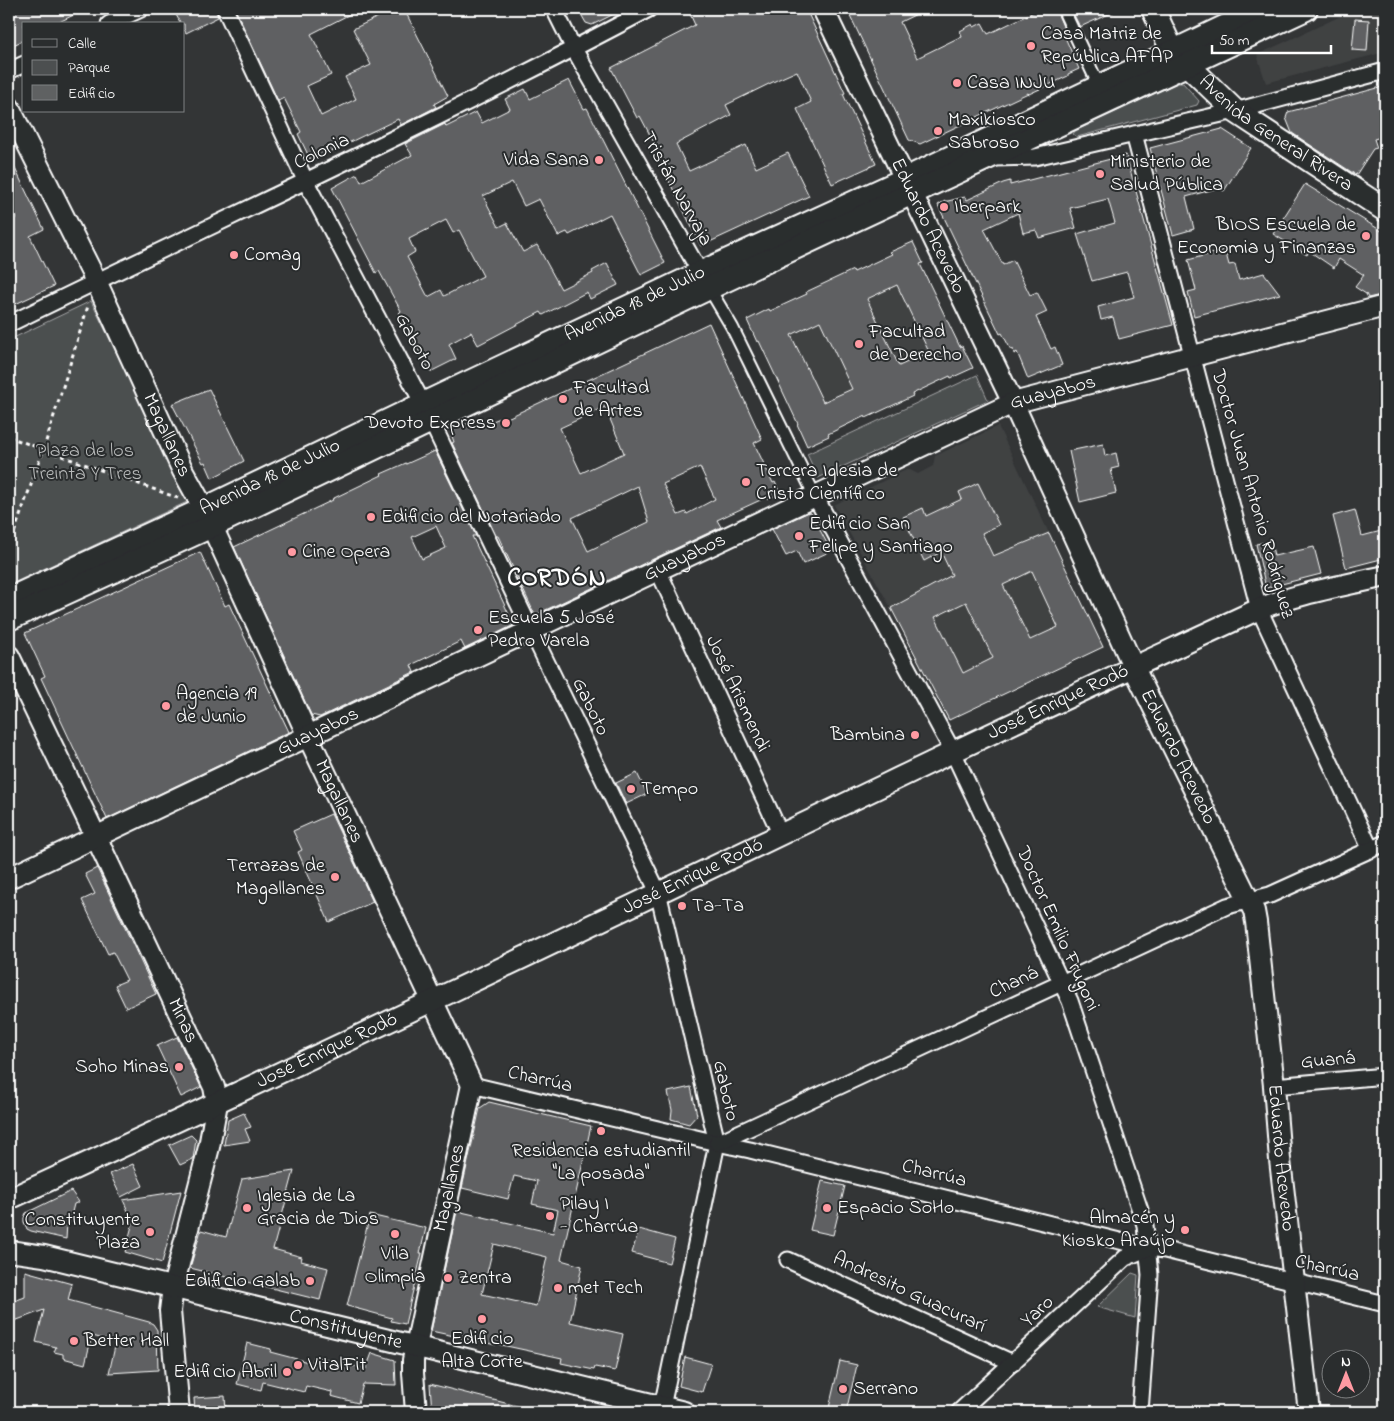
<svg xmlns="http://www.w3.org/2000/svg" width="1394" height="1421" font-family="'Indie Flower',sans-serif">
	<style>
		.built { fill: #404243 }
		.green { fill: #4c4f50; stroke: #a6a7a8 }
		.building { fill: #5f6162; stroke: #fff; fill-rule: evenodd }
		.lines { fill: none; stroke-linecap: round; stroke-linejoin: round }
		.pedestrian-casing { stroke: #fff; stroke-width: 15 }
		.minor-casing { stroke: #fff; stroke-width: 19 }
		.tertiary-casing { stroke: #fff; stroke-width: 24 }
		.secondary-casing { stroke: #fff; stroke-width: 26 }
		.path { stroke: #fff; stroke-width: 3; stroke-dasharray: 4 4; stroke-linecap: butt }
		.pedestrian { stroke: #2a2d2e; stroke-width: 11 }
		.minor { stroke: #2a2d2e; stroke-width: 15 }
		.tertiary { stroke: #2a2d2e; stroke-width: 20 }
		.secondary { stroke: #2a2d2e; stroke-width: 22 }
		.poi-dot { fill: #ff9aa2; stroke: #2a2d2e; stroke-width: 2 }
		.labels { text-anchor: middle; dominant-baseline: central; stroke-width: 4; stroke-linejoin: round; paint-order: stroke }
		.poi-label { font-size: 20px; fill: #fff; stroke: #2a2d2e; text-anchor: start }
		.street-label { font-size: 20px; fill: #fff; stroke: #2a2d2e }
		.park-label { font-size: 20px; fill: #b7b9b9; stroke: #2a2d2e }
		.district-label { font-size: 25px; font-weight: bold; letter-spacing: 1px; fill: #fff; stroke: #2a2d2e }
	</style>
	<rect width="100%" height="100%" fill="#333536"/>
	<filter id="ink" filterUnits="userSpaceOnUse"><feTurbulence type="fractalNoise" baseFrequency=".02" numOctaves="2"/><feDisplacementMap in="SourceGraphic" scale="10" xChannelSelector="R" yChannelSelector="G"/><feConvolveMatrix kernelMatrix="1 2 1 2 8 2 1 2 1" color-interpolation-filters="sRGB"/></filter>
	<g filter="url(#ink)">
		<g class="built">
			<polygon points="1356,9 1385,9 1385,52 1266,83 1257,55"/>
			<polygon points="913,242 923,263 921,265 960,347 962,346 973,368 951,378 950,377 912,394 913,396 866,418 865,417 829,434 829,436 807,446 797,424 798,424 759,341 757,342 747,320 769,309 770,311 806,294 806,292 853,270 854,272 891,254 890,252"/>
			<polygon points="998,426 1103,647 949,720 891,608 834,505 908,469 918,474 933,466 935,456"/>
		</g>
		<g class="green">
			<polygon points="1177,83 1183,83 1199,101 1197,105 1077,137 1073,134 1075,131"/>
			<polygon points="91,301 189,501 9,585 9,340"/>
			<polygon points="977,375 988,400 818,478 807,454"/>
			<polygon points="1132,1273 1138,1275 1135,1318 1097,1307"/>
		</g>
		<g class="building">
			<polygon points="9,9 86,9 55,24 24,24 24,40 9,47"/>
			<polygon points="173,9 216,9 218,17 186,33 184,29 184,24 181,24"/>
			<polygon points="235,9 360,9 311,34 331,75 307,86 321,116 356,99 345,77 371,65 353,29 378,17 374,9 404,9 448,96 434,104 436,107 401,125 398,119 311,161 298,134 301,132 284,98 278,101"/>
			<polygon points="578,9 624,9 592,25 586,23"/>
			<polygon points="700,9 806,9 845,93 843,94 876,164 832,184 797,109 811,102 797,71 779,79 726,105 731,115 676,144 689,171 746,145 756,168 788,153 809,196 701,246 664,171 668,169 640,116 637,118 611,68 695,25 690,14"/>
			<polygon points="847,9 927,9 900,22 917,58 962,36 960,31 973,24 974,27 982,23 988,34 1040,9 1056,9 1066,34 1064,35 1079,69 1068,74 1068,76 1029,94 1028,93 920,144 909,140"/>
			<polygon points="1071,9 1120,9 1080,27"/>
			<polygon points="1355,19 1369,20 1367,51 1352,50"/>
			<path d="M 569,80 L 584,109 L 587,108 L 665,263 L 641,275 L 610,214 L 569,235 L 567,232 L 558,236 L 539,199 L 524,206 L 512,182 L 483,196 L 499,227 L 507,223 L 523,252 L 537,245 L 561,289 L 593,273 L 592,271 L 607,263 L 618,285 L 590,299 L 587,292 L 543,315 L 541,312 L 478,345 L 471,332 L 449,344 L 456,359 L 430,372 L 399,313 L 401,311 L 379,271 L 376,273 L 332,188 L 357,174 L 361,182 L 412,155 L 405,144 L 445,124 L 446,127 L 476,112 L 482,123 L 510,109 L 505,99 L 525,89 L 530,99 ZM 446,220 L 453,233 L 459,230 L 483,276 L 444,296 L 441,290 L 428,297 L 407,257 L 415,252 L 409,239 Z"/>
			<polygon points="1385,86 1385,136 1374,139 1377,148 1373,149 1356,175 1292,133 1286,118 1288,112"/>
			<polygon points="1222,129 1251,148 1224,191 1218,188 1186,197 1194,229 1173,235 1150,148"/>
			<polygon points="1126,155 1173,325 1119,339 1113,317 1101,320 1098,307 1134,297 1127,272 1092,281 1077,234 1115,223 1108,199 1070,208 1076,228 1039,238 1036,230 1023,233 1018,213 984,229 1003,265 1013,260 1030,295 1037,292 1047,312 1036,317 1051,349 1055,347 1062,365 1028,379 1017,352 1014,354 1013,349 1011,350 1002,333 1000,334 938,205 945,201 948,201 965,197 967,200 1003,183 1010,181 1010,185"/>
			<polygon points="9,156 44,229 30,236 54,286 9,307 9,222 16,218 9,203"/>
			<polygon points="1305,184 1385,233 1385,294 1368,298 1366,294 1355,287 1364,275 1339,259 1334,268 1309,251 1307,255 1273,234"/>
			<path d="M 913,242 L 923,263 L 920,264 L 960,347 L 962,346 L 973,368 L 951,378 L 950,376 L 912,394 L 913,396 L 866,418 L 865,416 L 828,434 L 829,436 L 807,446 L 797,424 L 798,424 L 759,341 L 757,342 L 747,320 L 769,309 L 770,311 L 807,294 L 806,292 L 853,270 L 854,272 L 892,254 L 890,252 ZM 897,285 L 929,352 L 899,366 L 867,299 ZM 820,321 L 852,389 L 823,402 L 791,335 Z"/>
			<polygon points="1225,250 1229,265 1235,264 1239,280 1264,273 1280,294 1194,316 1188,292 1196,290 1188,260"/>
			<path d="M 709,323 L 762,439 L 754,443 L 773,483 L 775,482 L 780,493 L 768,499 L 767,497 L 717,520 L 721,527 L 535,615 L 498,536 L 496,536 L 452,443 L 454,442 L 450,431 L 473,421 L 477,428 L 502,417 L 503,420 ZM 605,407 L 624,453 L 581,473 L 560,428 ZM 700,467 L 715,499 L 687,514 L 686,512 L 678,515 L 663,484 ZM 638,486 L 649,522 L 588,551 L 572,518 Z"/>
			<polygon points="209,389 244,461 212,478 205,462 203,463 172,404"/>
			<polygon points="1103,444 1105,456 1116,453 1119,467 1111,469 1116,493 1080,502 1069,451"/>
			<path d="M 435,451 L 476,536 L 472,536 L 514,625 L 465,649 L 461,641 L 411,665 L 414,672 L 320,717 L 311,715 L 234,547 L 333,500 L 332,499 L 382,475 L 381,474 L 406,463 L 406,464 ZM 436,526 L 446,548 L 422,559 L 412,537 Z"/>
			<path d="M 978,483 L 999,525 L 982,533 L 993,556 L 1049,533 L 1103,647 L 949,720 L 891,608 L 952,575 L 941,552 L 924,561 L 903,517 L 923,508 L 926,516 L 962,499 L 959,492 ZM 1032,571 L 1058,627 L 1030,640 L 1003,585 ZM 966,602 L 993,658 L 963,673 L 935,617 Z"/>
			<polygon points="1355,510 1362,536 1385,530 1385,558 1346,568 1333,516"/>
			<polygon points="809,512 811,513 831,551 803,564 797,551 786,556 772,529"/>
			<polygon points="1271,541 1274,556 1314,547 1321,574 1266,588 1256,544"/>
			<polygon points="200,552 225,606 229,604 289,732 107,819 41,678 45,676 25,633"/>
			<polygon points="637,773 647,794 626,804 616,783"/>
			<polygon points="331,814 373,902 329,922 298,852 302,850 293,831"/>
			<polygon points="97,868 156,994 126,1008 115,985 127,980 113,952 108,954 82,900 95,894 85,874"/>
			<polygon points="177,1037 201,1087 181,1097 157,1046"/>
			<polygon points="691,1087 697,1115 689,1124 671,1119 672,1110 668,1092"/>
			<path d="M 489,1102 L 591,1126 L 561,1260 L 582,1266 L 570,1322 L 623,1334 L 615,1371 L 595,1367 L 594,1370 L 561,1363 L 562,1358 L 497,1344 L 496,1345 L 431,1331 L 457,1211 L 553,1233 L 558,1210 L 532,1204 L 537,1181 L 514,1176 L 508,1199 L 462,1188 L 480,1108 ZM 494,1244 L 547,1257 L 536,1306 L 482,1294 Z"/>
			<polygon points="244,1113 251,1127 245,1129 250,1141 224,1145 228,1120"/>
			<polygon points="191,1135 196,1140 193,1159 180,1165 169,1145"/>
			<polygon points="133,1164 143,1186 121,1197 110,1174"/>
			<polygon points="294,1171 273,1249 302,1257 301,1261 328,1268 320,1300 190,1268 201,1230 226,1237 242,1179"/>
			<polygon points="822,1181 845,1186 833,1235 810,1230"/>
			<polygon points="71,1191 79,1202 74,1204 71,1216 71,1223 67,1223 66,1239 31,1231 27,1229 24,1222 24,1218 26,1213"/>
			<polygon points="181,1191 162,1263 125,1252 133,1222 123,1200"/>
			<polygon points="370,1215 426,1228 420,1253 422,1253 405,1324 391,1321 392,1318 347,1306"/>
			<polygon points="639,1229 675,1239 669,1263 632,1253"/>
			<polygon points="25,1271 72,1284 68,1300 149,1322 153,1324 157,1330 158,1370 109,1373 116,1342 92,1336 85,1364 63,1358 63,1354 54,1352 56,1347 36,1342 44,1310 9,1323 9,1303 25,1297"/>
			<polygon points="247,1343 271,1349 270,1352 312,1363 314,1356 366,1369 372,1353 395,1360 396,1385 363,1384 358,1403 331,1396 332,1392 306,1386 304,1392 263,1382 261,1390 237,1384"/>
			<polygon points="685,1357 711,1364 702,1392 679,1386"/>
			<polygon points="840,1361 857,1365 846,1412 828,1412"/>
			<polygon points="430,1384 525,1408 524,1412 432,1412"/>
			<polygon points="225,1396 226,1412 195,1412 194,1398"/>
		</g>
		<g class="lines">
			<defs>
				<g id="pedestrian">
					<polyline points="1063,9 1099,86"/>
					<polyline points="709,288 732,327 815,496"/>
				</g>
				<g id="minor">
					<polyline points="225,9 306,182 423,404 531,630 658,892 717,1143 661,1412"/>
					<polyline points="554,9 574,49 705,281"/>
					<polyline points="109,24 141,9"/>
					<polyline points="9,71 24,64"/>
					<polyline points="1134,134 1259,609 1371,850"/>
					<polyline points="995,158 1035,157 1235,111 1385,71"/>
					<path d="M 9,324 C 223,219 439,121 649,9"/>
					<polyline points="815,496 953,752 1070,1001 1145,1225 1150,1275 1140,1412"/>
					<polyline points="658,570 781,835"/>
					<polyline points="472,1085 717,1143 750,1150 1148,1248 1165,1250 1385,1304"/>
					<polyline points="1274,1086 1385,1076"/>
					<polyline points="717,1143 1227,906 1270,895 1385,843"/>
					<polyline points="788,1260 1013,1363"/>
					<polyline points="959,1412 1125,1258 1148,1248"/>
				</g>
				<g id="tertiary">
					<path id="s1" d="M 823,9 L 1013,403 L 1134,668 L 1254,911 L 1256,922 L 1274,1086 L 1280,1160 L 1309,1412"/>
					<path id="s2" d="M 9,107 L 96,281 L 183,471 L 204,509 L 308,736 L 472,1085 L 413,1360 L 413,1373 L 416,1412"/>
					<path id="s3" d="M 9,656 L 96,837 L 214,1087 L 217,1103 L 209,1147 L 173,1287 L 170,1311 L 179,1412"/>
					<path id="s4" d="M 9,878 L 658,570 L 1013,403 L 1385,306"/>
					<path id="s5" d="M 9,1199 C 326,1053 642,901 957,750 C 1057,702 1158,656 1259,609 C 1299,593 1343,586 1385,576"/>
					<path id="s6" d="M 9,1251 L 44,1256 L 684,1412"/>
				</g>
				<g id="secondary">
					<path id="s7" d="M 1153,9 L 1172,50 L 1235,111 L 1385,210"/>
					<path id="s8" d="M 9,599 L 204,509 L 423,404 L 700,273 L 905,179 L 1262,9"/>
					<polyline points="9,619 212,526 709,288 1306,9"/>
				</g>
			</defs>
			<use href="#pedestrian" class="pedestrian-casing"/>
			<use href="#minor" class="minor-casing"/>
			<use href="#tertiary" class="tertiary-casing"/>
			<use href="#secondary" class="secondary-casing"/>
			<g class="path">
				<polyline points="9,437 178,498"/>
				<polyline points="9,547 43,451 88,306"/>
			</g>
			<use href="#pedestrian" class="pedestrian"/>
			<use href="#minor" class="minor"/>
			<use href="#tertiary" class="tertiary"/>
			<use href="#secondary" class="secondary"/>
		</g>
	</g>
	<g class="poi-dot">
		<circle cx="1031" cy="46" r="5"/>
		<circle cx="957" cy="83" r="5"/>
		<circle cx="938" cy="131" r="5"/>
		<circle cx="599" cy="160" r="5"/>
		<circle cx="1100" cy="174" r="5"/>
		<circle cx="944" cy="207" r="5"/>
		<circle cx="1366" cy="236" r="5"/>
		<circle cx="234" cy="255" r="5"/>
		<circle cx="859" cy="344" r="5"/>
		<circle cx="563" cy="399" r="5"/>
		<circle cx="506" cy="423" r="5"/>
		<circle cx="746" cy="482" r="5"/>
		<circle cx="371" cy="517" r="5"/>
		<circle cx="799" cy="536" r="5"/>
		<circle cx="292" cy="552" r="5"/>
		<circle cx="478" cy="630" r="5"/>
		<circle cx="166" cy="706" r="5"/>
		<circle cx="915" cy="735" r="5"/>
		<circle cx="631" cy="789" r="5"/>
		<circle cx="335" cy="877" r="5"/>
		<circle cx="682" cy="906" r="5"/>
		<circle cx="179" cy="1067" r="5"/>
		<circle cx="601" cy="1131" r="5"/>
		<circle cx="247" cy="1208" r="5"/>
		<circle cx="827" cy="1208" r="5"/>
		<circle cx="550" cy="1216" r="5"/>
		<circle cx="1185" cy="1230" r="5"/>
		<circle cx="150" cy="1232" r="5"/>
		<circle cx="395" cy="1234" r="5"/>
		<circle cx="448" cy="1278" r="5"/>
		<circle cx="310" cy="1281" r="5"/>
		<circle cx="558" cy="1288" r="5"/>
		<circle cx="482" cy="1319" r="5"/>
		<circle cx="74" cy="1341" r="5"/>
		<circle cx="298" cy="1365" r="5"/>
		<circle cx="287" cy="1372" r="5"/>
		<circle cx="843" cy="1389" r="5"/>
	</g>
	<g class="labels">
		<g class="poi-label">
			<text x="1041" y="34">Casa Matriz de<tspan x="1041" dy="23">República AFAP</tspan></text>
			<text x="967" y="83">Casa INJU</text>
			<text x="948" y="120">Maxikiosco<tspan x="948" dy="23">Sabroso</tspan></text>
			<text x="589" y="160" text-anchor="end">Vida Sana</text>
			<text x="1110" y="162">Ministerio de<tspan x="1110" dy="23">Salud Pública</tspan></text>
			<text x="954" y="207">Iberpark</text>
			<text x="1356" y="225" text-anchor="end">BIOS Escuela de<tspan x="1356" dy="23">Economia y Finanzas</tspan></text>
			<text x="244" y="255">Comag</text>
			<text x="869" y="332">Facultad<tspan x="869" dy="23">de Derecho</tspan></text>
			<text x="573" y="388">Facultad<tspan x="573" dy="23">de Artes</tspan></text>
			<text x="496" y="423" text-anchor="end">Devoto Express</text>
			<text x="756" y="471">Tercera Iglesia de<tspan x="756" dy="23">Cristo Científico</tspan></text>
			<text x="381" y="517">Edificio del Notariado</text>
			<text x="809" y="524">Edificio San<tspan x="809" dy="23">Felipe y Santiago</tspan></text>
			<text x="302" y="552">Cine Opera</text>
			<text x="488" y="618">Escuela 5 José<tspan x="488" dy="23">Pedro Varela</tspan></text>
			<text x="176" y="694">Agencia 19<tspan x="176" dy="23">de Junio</tspan></text>
			<text x="905" y="735" text-anchor="end">Bambina</text>
			<text x="641" y="789">Tempo</text>
			<text x="325" y="866" text-anchor="end">Terrazas de<tspan x="325" dy="23">Magallanes</tspan></text>
			<text x="692" y="906">Ta-Ta</text>
			<text x="169" y="1067" text-anchor="end">Soho Minas</text>
			<text x="601" y="1151" text-anchor="middle">Residencia estudiantil<tspan x="601" dy="23">"La posada"</tspan></text>
			<text x="257" y="1196">Iglesia de La<tspan x="257" dy="23">Gracia de Dios</tspan></text>
			<text x="560" y="1204">Pilay I<tspan x="560" dy="23">- Charrúa</tspan></text>
			<text x="837" y="1208">Espacio SoHo</text>
			<text x="1175" y="1218" text-anchor="end">Almacén y<tspan x="1175" dy="23">Kiosko Araújo</tspan></text>
			<text x="140" y="1220" text-anchor="end">Constituyente<tspan x="140" dy="23">Plaza</tspan></text>
			<text x="395" y="1254" text-anchor="middle">Vila<tspan x="395" dy="23">Olimpia</tspan></text>
			<text x="458" y="1278">Zentra</text>
			<text x="300" y="1281" text-anchor="end">Edificio Galab</text>
			<text x="568" y="1288">met Tech</text>
			<text x="482" y="1339" text-anchor="middle">Edificio<tspan x="482" dy="23">Alta Corte</tspan></text>
			<text x="84" y="1341">Better Hall</text>
			<text x="308" y="1365">VitalFit</text>
			<text x="277" y="1372" text-anchor="end">Edificio Abril</text>
			<text x="853" y="1389">Serrano</text>
		</g>
		<g class="street-label">
			<text stroke="none"><textPath href="#s7" startOffset="179">Avenida General Rivera</textPath></text>
			<text transform="translate(322 152) rotate(-26)">Colonia</text>
			<text transform="translate(676 189) rotate(61)">Tristán Narvaja</text>
			<text stroke="none"><textPath href="#s1" startOffset="241">Eduardo Acevedo</textPath></text>
			<text stroke="none"><textPath href="#s8" startOffset="692">Avenida 18 de Julio</textPath></text>
			<text transform="translate(414 342) rotate(62)">Gaboto</text>
			<text stroke="none"><textPath href="#s4" startOffset="1152">Guayabos</textPath></text>
			<text stroke="none"><textPath href="#s2" startOffset="364">Magallanes</textPath></text>
			<text stroke="none"><textPath href="#s8" startOffset="288">Avenida 18 de Julio</textPath></text>
			<text transform="translate(1252 494) rotate(74)">Doctor Juan Antonio Rodríguez</text>
			<text stroke="none"><textPath href="#s4" startOffset="748">Guayabos</textPath></text>
			<text transform="translate(737 694) rotate(65)">José Arismendi</text>
			<text stroke="none"><textPath href="#s5" startOffset="1161">José Enrique Rodó</textPath></text>
			<text transform="translate(590 707) rotate(64)">Gaboto</text>
			<text stroke="none"><textPath href="#s4" startOffset="342">Guayabos</textPath></text>
			<text stroke="none"><textPath href="#s1" startOffset="828">Eduardo Acevedo</textPath></text>
			<text stroke="none"><textPath href="#s2" startOffset="769">Magallanes</textPath></text>
			<text stroke="none"><textPath href="#s5" startOffset="756">José Enrique Rodó</textPath></text>
			<text transform="translate(1057 929) rotate(66)">Doctor Emilio Frugoni</text>
			<text transform="translate(1014 983) rotate(-25)">Chaná</text>
			<text stroke="none"><textPath href="#s3" startOffset="404">Minas</textPath></text>
			<text stroke="none"><textPath href="#s5" startOffset="351">José Enrique Rodó</textPath></text>
			<text transform="translate(1328 1061) rotate(-5)">Guaná</text>
			<text transform="translate(540 1080) rotate(13)">Charrúa</text>
			<text transform="translate(725 1091) rotate(77)">Gaboto</text>
			<text stroke="none"><textPath href="#s1" startOffset="1248">Eduardo Acevedo</textPath></text>
			<text transform="translate(934 1174) rotate(14)">Charrúa</text>
			<text transform="translate(450 1188) rotate(-78)">Magallanes</text>
			<text transform="translate(1327 1269) rotate(13)">Charrúa</text>
			<text transform="translate(909 1293) rotate(25)">Andresito Guacurarí</text>
			<text transform="translate(1038 1312) rotate(-43)">Yaro</text>
			<text stroke="none"><textPath href="#s6" startOffset="346">Constituyente</textPath></text>
		</g>
		<g class="park-label">
			<text x="85" y="451">Plaza de los<tspan x="85" dy="23">Treinta Y Tres</tspan></text>
		</g>
		<g class="district-label">
			<text x="557" y="579">CORDÓN</text>
		</g>
	</g>
	<rect width="1394" height="1421" fill="none" stroke="#2a2d2e" stroke-width="30"/>
	<rect x="15" y="15" width="1364" height="1391" fill="none" stroke="#fff" stroke-width="2" filter="url(#ink)"/>
	<rect x="22" y="22" width="162" height="90" fill="#2a2d2e" stroke="#7f8182"/>
	<rect x="32" y="39" width="25" height="8" fill="#2a2d2e" stroke="#7f8182"/>
	<text x="68" y="48" font-size="15" fill="#ffffff">Calle</text>
	<rect x="32" y="60" width="25" height="15" fill="#4c4f50" stroke="#7f8182"/>
	<text x="68" y="72" font-size="15" fill="#ffffff">Parque</text>
	<rect x="32" y="85" width="25" height="15" fill="#5f6162" stroke="#7f8182"/>
	<text x="68" y="98" font-size="15" fill="#ffffff">Edificio</text>
	<g transform="translate(1346 1374)"><circle r="24" fill="#2a2d2e" stroke="#7f8182"/>
	<path d="M0-4L9 19L0 12L-9 19Z" fill="#ff9aa2"/>
	<text y="-8" font-size="14" font-weight="bold" text-anchor="middle" fill="#ffffff">N</text>
	</g>
	<path d="M1212 45v8h119v-8" fill="none" stroke="#ffffff" stroke-width="2.5"/>
	<text x="1219" y="45" font-size="15" fill="#ffffff" stroke="#2a2d2e" stroke-width="4" paint-order="stroke">50 m</text>
</svg>
